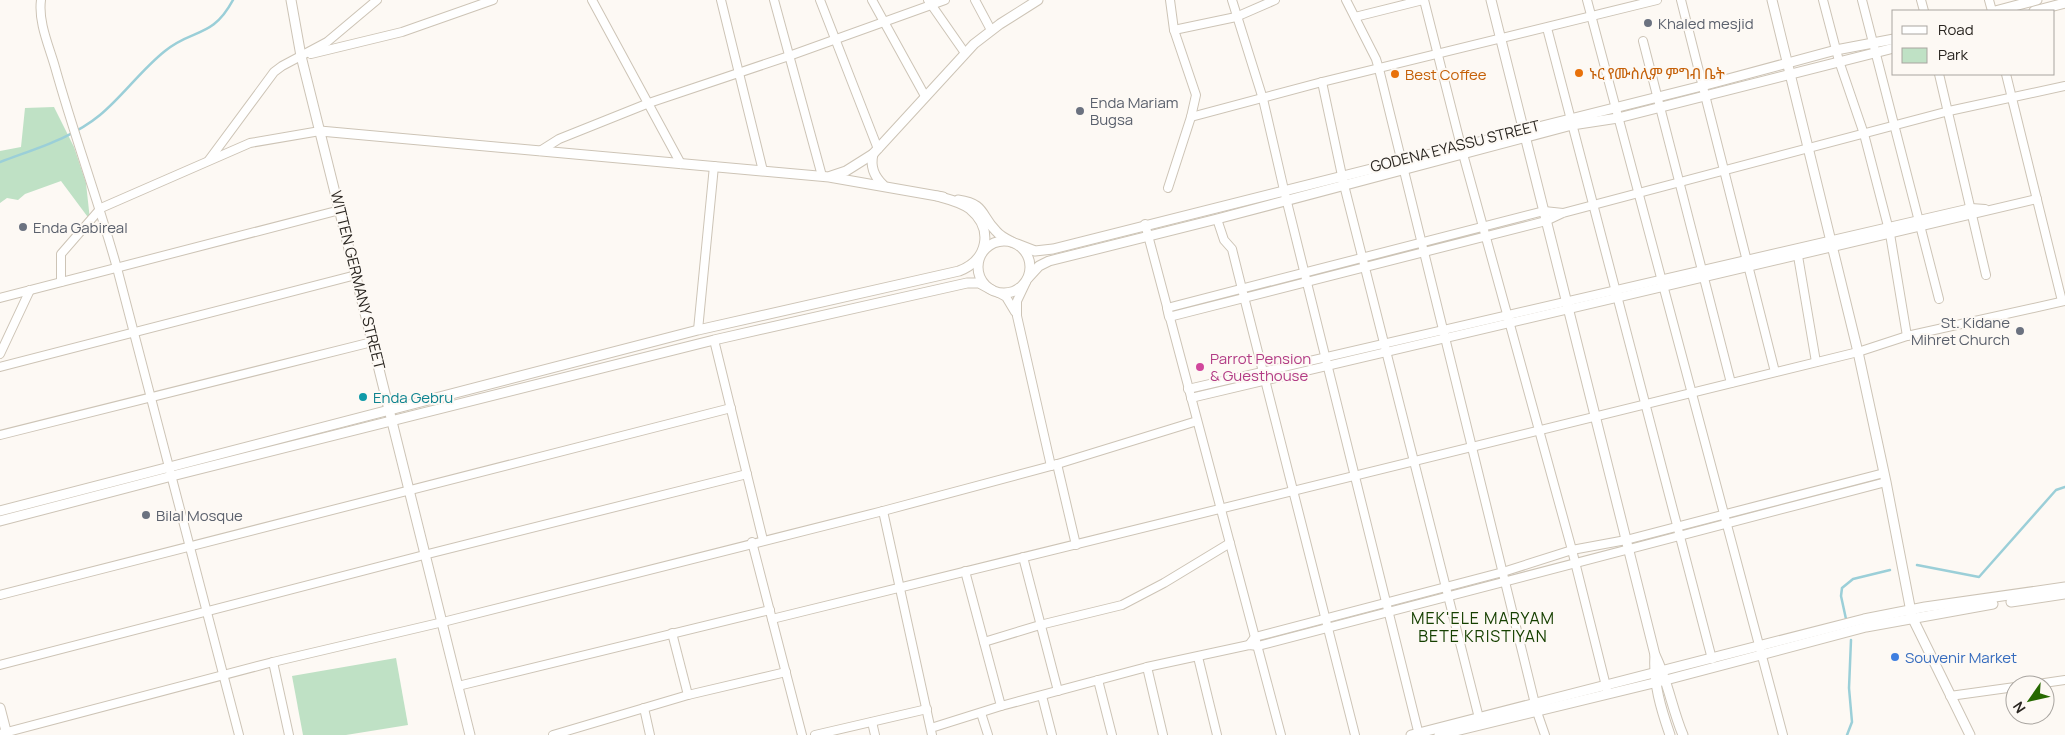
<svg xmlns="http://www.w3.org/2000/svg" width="2065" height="735" font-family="Manrope,'Noto Sans Ethiopic',sans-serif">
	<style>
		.green { fill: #bfe1c5 }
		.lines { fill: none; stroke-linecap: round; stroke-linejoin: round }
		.stream { stroke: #9bcfd8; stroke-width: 2.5 }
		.minor-casing { stroke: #cdc4b6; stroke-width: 10 }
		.tertiary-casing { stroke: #cdc4b6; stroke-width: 11 }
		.minor { stroke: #fff; stroke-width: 8 }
		.tertiary { stroke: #fff; stroke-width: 9 }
		.worship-dot { fill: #6b7280; stroke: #fdf9f4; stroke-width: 2 }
		.food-dot { fill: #e8710a; stroke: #fdf9f4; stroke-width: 2 }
		.hotel-dot { fill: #d1479c; stroke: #fdf9f4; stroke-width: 2 }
		.culture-dot { fill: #0f9aa8; stroke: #fdf9f4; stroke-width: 2 }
		.shop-dot { fill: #3f7fe0; stroke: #fdf9f4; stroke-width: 2 }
		.labels { text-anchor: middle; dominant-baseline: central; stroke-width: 4; stroke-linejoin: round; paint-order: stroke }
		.worship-label { font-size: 15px; fill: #5b616d; stroke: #fdf9f4; text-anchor: start }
		.food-label { font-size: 15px; fill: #c56008; stroke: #fdf9f4; text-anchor: start }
		.street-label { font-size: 15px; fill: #2a2621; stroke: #fdf9f4 }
		.hotel-label { font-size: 15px; fill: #b23c85; stroke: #fdf9f4; text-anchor: start }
		.culture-label { font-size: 15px; fill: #0d838f; stroke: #fdf9f4; text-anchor: start }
		.shop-label { font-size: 15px; fill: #366cbe; stroke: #fdf9f4; text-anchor: start }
		.neighbourhood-label { font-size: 16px; letter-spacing: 1px; fill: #164001; stroke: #fdf9f4 }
	</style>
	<rect width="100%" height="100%" fill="#fdf9f4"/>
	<g class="green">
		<polygon points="54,107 74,147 86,183 90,220 61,181 25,194 18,200 7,198 0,203 0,151 21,147 25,108"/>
		<polygon points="396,658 408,725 346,735 303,735 292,676"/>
	</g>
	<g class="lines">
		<g class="stream">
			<path d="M 0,162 C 34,149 71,139 100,115 C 123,96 141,70 165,51 C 193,28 212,39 233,0"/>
			<polyline points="1917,565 1979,577 2056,490 2065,487"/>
			<polyline points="1846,619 1841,596 1842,588 1853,579 1890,570"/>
			<polyline points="1847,735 1852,722 1849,688 1851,640"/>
		</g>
		<defs>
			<g id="minor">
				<path d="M 41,0 C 38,22 49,46 55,67 C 74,135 98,200 117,268 L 239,735"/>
				<polyline points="592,0 681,164"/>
				<polyline points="721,0 763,171"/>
				<polyline points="774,0 822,176"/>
				<polyline points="820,0 878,149"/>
				<polyline points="872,0 925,96"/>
				<polyline points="928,0 965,53"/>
				<polyline points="975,0 991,30"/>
				<polyline points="1232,0 1263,99 1284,190 1419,735"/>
				<polyline points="1346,0 1376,59 1379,69 1537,712 1545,735"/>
				<polyline points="1424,0 1463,154 1572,550 1607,690"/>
				<polyline points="1587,0 1783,735"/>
				<polyline points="1681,0 1775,372"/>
				<polyline points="1823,0 1839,61 1864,134 1890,234 1907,336"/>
				<polyline points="1862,0 1939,299"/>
				<polyline points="1921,0 1924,11"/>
				<polyline points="1989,0 1992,11"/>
				<polyline points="1355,17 1423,0"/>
				<polyline points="1547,28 1712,659"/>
				<polyline points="1174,30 1236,17 1275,0"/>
				<polyline points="1643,41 1731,383"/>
				<polyline points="311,54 402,32 493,0"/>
				<polyline points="1939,74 1986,275"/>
				<polyline points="2006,74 2062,301"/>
				<polyline points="1322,82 1344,185 1479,718"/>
				<polyline points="1191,117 1322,82 1657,0"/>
				<polyline points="540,151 559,139 649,103 789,56 945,0"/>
				<polyline points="209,160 274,72 282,66 327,42 377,0"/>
				<polyline points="1168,188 1191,117 1196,95 1174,30 1170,0"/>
				<polyline points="1563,213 1544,211 1167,308 1169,317 1546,221 1563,213 1949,111 2065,86"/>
				<polyline points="1217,219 1224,240 1232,249 1242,289 1355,735"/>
				<polyline points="1145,224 1281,735"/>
				<polyline points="1798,256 1816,362"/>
				<polyline points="61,282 61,254 101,208 250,143 320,131"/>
				<polyline points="1026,282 1017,301 1017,316 1051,466"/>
				<polyline points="997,292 1006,297 1015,312"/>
				<polyline points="0,298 340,210"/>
				<polyline points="698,330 714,166"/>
				<polyline points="714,340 763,540"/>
				<polyline points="0,354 30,290"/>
				<polyline points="0,367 356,275"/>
				<polyline points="1188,389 1971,208 1985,209"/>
				<polyline points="1191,398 2037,199"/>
				<polyline points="0,435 372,342"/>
				<polyline points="1057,464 1076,545"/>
				<polyline points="883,511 932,735"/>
				<polyline points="752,542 802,735"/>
				<polyline points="1023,557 1058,691"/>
				<polyline points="965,571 1001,706"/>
				<polyline points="0,595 731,408"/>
				<polyline points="772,619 1858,352 1907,336 2065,301"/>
				<polyline points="672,633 688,695"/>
				<polyline points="984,642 1040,625 1122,605 1164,583 1230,543"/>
				<polyline points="1249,645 1255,637 1503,572 1572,550 1626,540 1884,473"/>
				<polyline points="1198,657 1217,735"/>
				<polyline points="273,662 289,735"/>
				<polyline points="0,665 424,555 747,474"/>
				<polyline points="1147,667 1163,735"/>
				<polyline points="1098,680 1112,735"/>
				<polyline points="2030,685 2065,680"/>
				<polyline points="458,686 770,610"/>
				<polyline points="1042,696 1052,735"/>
				<polyline points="1950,696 2015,687"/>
				<polyline points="644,708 650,735"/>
				<polyline points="981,713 988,735"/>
				<polyline points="872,722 875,735"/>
				<polyline points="931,728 1001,706 1147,667 1249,645 1258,646 1886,482"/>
				<polyline points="0,734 273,662 443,622 883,511 1051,466 1197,421"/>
				<polyline points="553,735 688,695 786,672"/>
				<polyline points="815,735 927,709"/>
			</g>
			<g id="tertiary">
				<polyline points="291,0 301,56 470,735"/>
				<path d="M 1491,0 L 1655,655 C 1668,681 1672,709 1683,735"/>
				<polyline points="1772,0 1858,352 1886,482 1912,617 1970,735"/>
				<polyline points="1995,11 2037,0"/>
				<polyline points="2034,11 2065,3"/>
				<polyline points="320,131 829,177 943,197"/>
				<path d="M 873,154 C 870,167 874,176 883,185"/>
				<polyline points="831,176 846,171 873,154 974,44 1000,24 1038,0"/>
				<path d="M 958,200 C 986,204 980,215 996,231 C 1000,236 1006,239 1012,242"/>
				<circle cx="1004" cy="267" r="26"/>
				<polyline points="1017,244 1035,251 1053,249 1702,86 1836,50 1894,39"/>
				<polyline points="1028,278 1039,266 1049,261 1217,219 1572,125 1618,118 1894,48"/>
				<path d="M 0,511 L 698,330 L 959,271 C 988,260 994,229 970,209 C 961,202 948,199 937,196"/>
				<polyline points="0,521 172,476 714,340 967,283 979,283 992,290"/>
				<polyline points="2011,602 2065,594"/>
				<path d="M 1655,655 C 1653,683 1661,709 1670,735"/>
				<polyline points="0,708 7,735"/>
				<polyline points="1411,735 1864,619 1925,607 2065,587"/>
				<polyline points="1439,735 1666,680 1866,627 1993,604"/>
			</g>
		</defs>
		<use href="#minor" class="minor-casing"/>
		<use href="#tertiary" class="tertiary-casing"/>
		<use href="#minor" class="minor"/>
		<use href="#tertiary" class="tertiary"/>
	</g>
	<g class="worship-dot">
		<circle cx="1648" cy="23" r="5"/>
		<circle cx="1080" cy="111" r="5"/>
		<circle cx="23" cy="227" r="5"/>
		<circle cx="2020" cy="331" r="5"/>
		<circle cx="146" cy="515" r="5"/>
	</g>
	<g class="food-dot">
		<circle cx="1579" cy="73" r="5"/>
		<circle cx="1395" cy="74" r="5"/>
	</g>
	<circle class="hotel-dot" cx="1200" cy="367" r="5"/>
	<circle class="culture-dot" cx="363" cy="397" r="5"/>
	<circle class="shop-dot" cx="1895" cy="657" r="5"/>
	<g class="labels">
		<g class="worship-label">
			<text x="1658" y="23">Khaled mesjid</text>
			<text x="1090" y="102">Enda Mariam<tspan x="1090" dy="17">Bugsa</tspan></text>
			<text x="33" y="227">Enda Gabireal</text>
			<text x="2010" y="322" text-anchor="end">St. Kidane<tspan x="2010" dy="17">Mihret Church</tspan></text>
			<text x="156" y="515">Bilal Mosque</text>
		</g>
		<g class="food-label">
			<text x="1589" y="73">ኑር የሙስሊም ምግብ ቤት</text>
			<text x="1405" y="74">Best Coffee</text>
		</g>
		<g class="street-label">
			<text transform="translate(1455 146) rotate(-14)">GODENA EYASSU STREET</text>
			<text transform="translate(358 280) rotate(76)">WITTEN GERMANY STREET</text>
		</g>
		<g class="hotel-label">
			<text x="1210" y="358">Parrot Pension<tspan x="1210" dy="17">&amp; Guesthouse</tspan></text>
		</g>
		<g class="culture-label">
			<text x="373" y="397">Enda Gebru</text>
		</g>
		<g class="shop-label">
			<text x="1905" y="657">Souvenir Market</text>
		</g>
		<g class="neighbourhood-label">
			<text x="1483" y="618">MEK'ELE MARYAM<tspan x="1483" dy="18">BETE KRISTIYAN</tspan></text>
		</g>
	</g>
	<rect x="1892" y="10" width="162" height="65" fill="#fdf9f4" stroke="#a9a5a0"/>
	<rect x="1902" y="26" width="25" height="8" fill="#ffffff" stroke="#a9a5a0"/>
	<text x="1938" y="35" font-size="15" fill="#2a2621">Road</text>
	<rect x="1902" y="48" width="25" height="15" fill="#bfe1c5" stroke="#a9a5a0"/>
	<text x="1938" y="60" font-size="15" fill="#2a2621">Park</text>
	<g transform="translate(2030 700) rotate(236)"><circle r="24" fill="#fdf9f4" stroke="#a9a5a0"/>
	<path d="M0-4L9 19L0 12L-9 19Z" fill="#276900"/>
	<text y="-8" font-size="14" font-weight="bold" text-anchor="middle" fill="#2a2621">N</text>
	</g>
</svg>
